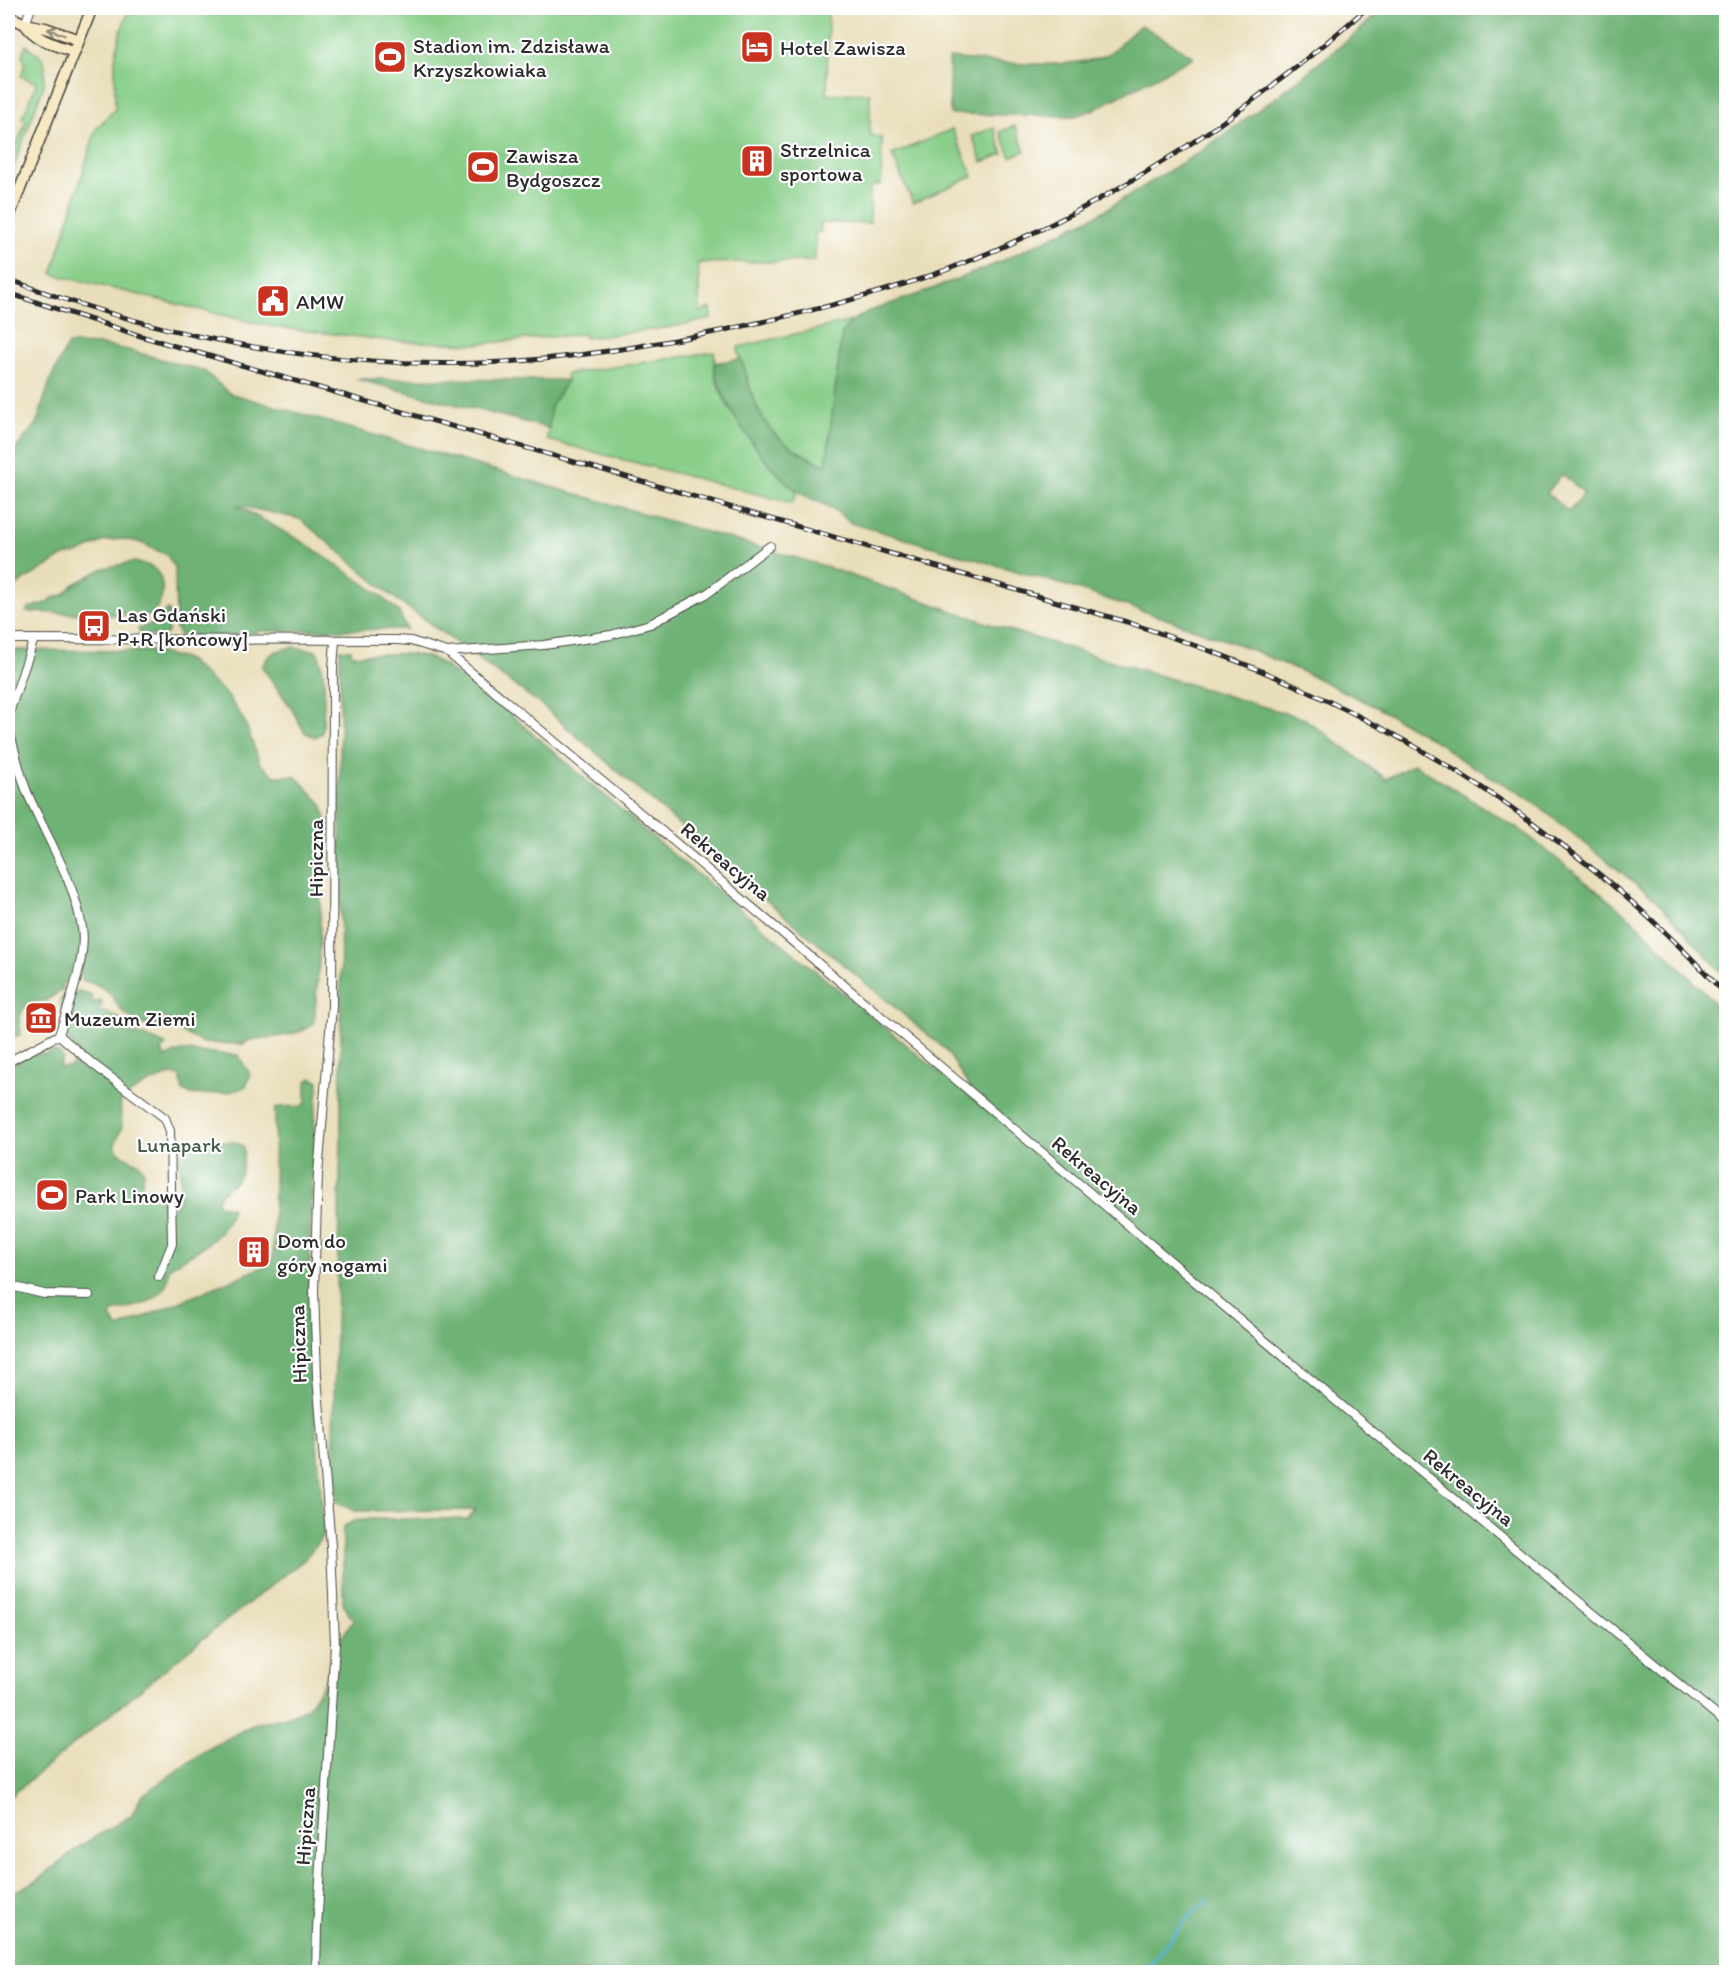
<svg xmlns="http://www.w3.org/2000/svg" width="1734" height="1980" font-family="Itim,sans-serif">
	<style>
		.green { fill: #89cf8a; stroke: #5a7d5a; stroke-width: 1.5 }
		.forest { fill: #6eb276; stroke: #4c6e50; stroke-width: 1.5; fill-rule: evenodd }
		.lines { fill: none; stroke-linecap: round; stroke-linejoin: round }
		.stream { stroke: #59b5d7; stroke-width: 3 }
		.street-casing { stroke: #484640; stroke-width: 10 }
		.secondary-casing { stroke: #484640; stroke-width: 13 }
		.street { stroke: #fff; stroke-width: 8 }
		.secondary { stroke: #f6e9c3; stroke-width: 10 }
		.rail-casing { stroke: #2b2b2b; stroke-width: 5 }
		.rail { stroke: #fff; stroke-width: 3; stroke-dasharray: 9; stroke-linecap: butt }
		.oneway { stroke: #908a77 }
		.labels { text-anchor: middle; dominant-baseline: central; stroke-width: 4.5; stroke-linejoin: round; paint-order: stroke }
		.poi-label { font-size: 21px; fill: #2b2b2b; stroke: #fff; text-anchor: start }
		.street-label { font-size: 21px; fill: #2b2b2b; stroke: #fff }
		.park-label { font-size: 21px; fill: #475c48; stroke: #fff }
	</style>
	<rect width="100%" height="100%" fill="#fff"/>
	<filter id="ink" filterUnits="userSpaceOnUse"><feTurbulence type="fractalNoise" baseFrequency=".0167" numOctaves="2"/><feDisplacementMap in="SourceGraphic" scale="12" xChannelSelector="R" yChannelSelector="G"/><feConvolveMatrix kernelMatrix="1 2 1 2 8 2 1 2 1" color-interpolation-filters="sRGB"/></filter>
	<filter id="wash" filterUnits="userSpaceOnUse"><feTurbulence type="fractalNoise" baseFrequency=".008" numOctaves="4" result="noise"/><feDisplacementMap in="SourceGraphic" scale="24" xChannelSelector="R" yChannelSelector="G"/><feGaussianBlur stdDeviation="1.35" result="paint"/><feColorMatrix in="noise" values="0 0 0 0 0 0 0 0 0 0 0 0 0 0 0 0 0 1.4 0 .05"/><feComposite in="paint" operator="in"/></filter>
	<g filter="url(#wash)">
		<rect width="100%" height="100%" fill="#e9deba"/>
		<g class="green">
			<polygon points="130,8 828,8 827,94 870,93 870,135 882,138 881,184 870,187 870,223 821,223 821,232 815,232 815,261 698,263 700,312 711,308 711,319 671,327 586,338 583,334 476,344 392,341 268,326 52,274 96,129 115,109 115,59 120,33"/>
			<polygon points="26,45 42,58 45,65 44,85 8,182 8,166 26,121 22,118 37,83 21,76 25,63 22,55"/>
			<polygon points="1015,126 1025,151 1011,157 1000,132"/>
			<polygon points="994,128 1003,154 982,162 972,136"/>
			<polygon points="952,129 973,176 913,203 892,155"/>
			<path d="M 852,321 L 842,333 L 826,466 C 812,458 795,451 782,441 C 762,426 751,396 746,373 C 743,363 737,356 738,347 Z"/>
			<path d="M 714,352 C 716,360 714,367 715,375 C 724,413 769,464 796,490 L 796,496 L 792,503 L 547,440 L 551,406 L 567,380 L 566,374 Z"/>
		</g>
		<g class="forest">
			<path d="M 1383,8 L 1726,8 L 1726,77 L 1720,96 L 1726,116 L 1726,977 L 1655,899 L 1528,798 L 1455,756 L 1441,744 L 1376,707 L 1310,675 L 1240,645 L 1161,617 L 1071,587 L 851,523 C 845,519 839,513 833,509 C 821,502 806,498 796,490 C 765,467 718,401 714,363 L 741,359 C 745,368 746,377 749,386 C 763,433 784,445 826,466 L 842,333 L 852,321 L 867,312 L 919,294 L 993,265 L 1097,215 L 1198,153 L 1279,95 L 1354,35 ZM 1562,474 L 1584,493 L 1569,512 L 1547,493 Z"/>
			<path d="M 1141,25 L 1194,57 L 1093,110 L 1075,116 L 950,114 L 949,58 C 987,62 1073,71 1106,55 C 1115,51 1131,32 1141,25 Z"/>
			<path d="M 68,344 L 101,345 L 128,350 L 204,371 L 229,393 L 824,566 L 999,627 L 1305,719 L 1386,779 L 1414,764 L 1526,834 L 1631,918 L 1711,999 L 1726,1019 L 1726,1972 L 8,1972 L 8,1896 L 39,1879 L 81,1845 L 131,1816 L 141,1796 L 205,1751 L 254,1724 L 287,1717 L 307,1708 L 325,1682 L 335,1647 L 353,1621 L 343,1603 L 343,1527 L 354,1521 L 372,1519 L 468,1519 L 476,1510 L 355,1511 L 337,1503 L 333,1435 L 341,1138 L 340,649 L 351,650 L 352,655 C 377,655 409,650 433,659 C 444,664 452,671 461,679 L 465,675 L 676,857 L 981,1106 L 946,1050 L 773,906 L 540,704 L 392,596 L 300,519 L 236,505 L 306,544 L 376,592 L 398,611 L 407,629 L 259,631 L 247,636 L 180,636 L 176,629 L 175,568 L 167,555 L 139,542 L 123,539 L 104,541 L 79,553 L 64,556 L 21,582 L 8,594 L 8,459 L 37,422 L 51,378 Z"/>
			<polygon points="356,379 567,380 551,406 549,428"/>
			<path d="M 133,562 C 142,563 153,565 158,573 C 167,588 162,608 148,616 L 26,612 L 29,608 L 47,603 L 51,599 L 63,595 L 73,585 L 104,568 Z"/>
			<polygon points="166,610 169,611 168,633 161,636 141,635 138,629 156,622"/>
			<path d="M 293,647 L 317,651 C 325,670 325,684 324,704 C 323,714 324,723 322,733 L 315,737 L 305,733 L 290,706 L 262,667 C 269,652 277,650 293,647 Z"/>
			<path d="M 8,650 L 153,651 L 188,660 L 227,695 L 245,722 L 260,764 L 275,776 L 295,776 L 322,804 L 328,826 L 321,888 L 319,962 L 314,1022 C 304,1037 267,1037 250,1040 L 243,1044 L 204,1043 L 183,1033 L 163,1017 L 157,1022 L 155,1029 L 135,1021 L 122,1011 L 112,996 L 100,986 L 82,980 L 78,968 L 70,969 L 73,975 L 61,985 L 64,989 L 45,1001 L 33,1002 L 24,1008 L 19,1018 L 21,1034 L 8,1040 Z"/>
			<path d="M 79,991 L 91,995 L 92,1002 L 101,1000 L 102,1006 L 97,1009 L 98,1012 C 111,1011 120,1019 130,1028 L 131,1035 L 137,1033 L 166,1045 L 160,1052 L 164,1054 L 163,1058 L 182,1051 L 238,1055 L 250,1074 L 246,1086 C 236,1093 194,1098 183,1091 L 180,1076 C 168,1070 131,1092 121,1101 C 119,1109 122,1117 122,1125 C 120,1142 105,1143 126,1157 C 131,1160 132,1162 138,1162 L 144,1172 L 141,1188 L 151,1198 L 161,1200 L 169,1210 C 189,1197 177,1173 180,1153 C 192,1145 232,1136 243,1146 L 244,1150 C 243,1158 243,1168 240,1175 C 234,1187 214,1192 218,1205 L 230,1207 L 232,1209 C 223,1242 196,1250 170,1267 C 166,1273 169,1278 166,1285 C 157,1304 132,1307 113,1312 L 111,1317 L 118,1328 L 270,1264 L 273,1257 L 275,1110 L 278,1107 L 303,1106 L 306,1102 L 306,1082 L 311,1078 L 319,1081 L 315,1116 L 310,1232 L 310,1351 L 324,1534 L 305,1559 L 196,1644 L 8,1798 L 8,1067 L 29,1055 L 40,1053 L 44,1055 L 52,1051 L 60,1054 L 63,1058 L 59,1068 L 71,1067 L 78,1054 L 61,1029 L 63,1017 L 60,1000 L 70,993 Z"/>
		</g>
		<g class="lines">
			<polyline class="stream" points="1144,1972 1185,1921 1208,1900"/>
		</g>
	</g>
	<g filter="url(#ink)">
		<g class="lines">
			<defs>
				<g id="street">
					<polyline points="25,24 31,8"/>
					<polyline points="8,639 396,640 411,641 447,652 651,822 1354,1416 1726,1723"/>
					<polyline points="447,652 544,645 611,635 650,624 708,593 770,546"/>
					<polyline points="8,716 34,639"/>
					<path d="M 8,726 C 14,748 19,771 27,792 C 46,837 74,879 82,928 C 87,958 68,1006 59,1035 L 8,1062"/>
					<polyline points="59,1035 94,1065 165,1118 170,1131 172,1244 159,1277"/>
					<polyline points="8,1283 11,1286 44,1294 89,1295"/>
					<polyline points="316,1972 317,1928 335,1644 331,1546 317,1376 314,1291 318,1174 332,1006 333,668 335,641"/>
				</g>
				<g id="secondary">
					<polyline points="8,16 25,24 45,28 79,40"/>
					<path d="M 25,24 C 35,40 57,45 74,52"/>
					<polyline points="8,219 92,8"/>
				</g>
			</defs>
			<use href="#street" class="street-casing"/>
			<use href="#secondary" class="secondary-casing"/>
			<use href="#street" class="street"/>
			<use href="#secondary" class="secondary"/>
			<defs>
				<g id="rail">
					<path d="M 8,279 C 166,339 333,371 503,362 C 576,358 648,346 720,331 C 797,315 872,297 946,270 C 1103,211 1242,118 1367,8"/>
					<path d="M 8,293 L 144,337 L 1127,622 C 1189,643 1250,664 1309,692 C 1464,763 1612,869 1726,995"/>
				</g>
			</defs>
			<use href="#rail" class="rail-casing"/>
			<use href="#rail" class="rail"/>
		</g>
		<defs><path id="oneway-shaft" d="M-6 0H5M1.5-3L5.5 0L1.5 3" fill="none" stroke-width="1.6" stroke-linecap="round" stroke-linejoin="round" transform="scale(1.5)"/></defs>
		<use class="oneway" href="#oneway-shaft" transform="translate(56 32) rotate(-160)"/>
	</g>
	<defs>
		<symbol id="hotel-square" viewBox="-11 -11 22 22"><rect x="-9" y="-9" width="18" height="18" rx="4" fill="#c8321e" stroke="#fff"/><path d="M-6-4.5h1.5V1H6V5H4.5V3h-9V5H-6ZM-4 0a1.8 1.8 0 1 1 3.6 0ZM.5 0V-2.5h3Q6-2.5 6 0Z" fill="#fff"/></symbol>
		<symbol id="stadium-square" viewBox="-11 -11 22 22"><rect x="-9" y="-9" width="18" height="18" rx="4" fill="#c8321e" stroke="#fff"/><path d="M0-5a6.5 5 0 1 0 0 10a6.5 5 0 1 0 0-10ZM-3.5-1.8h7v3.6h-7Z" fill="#fff"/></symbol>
		<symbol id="building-square" viewBox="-11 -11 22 22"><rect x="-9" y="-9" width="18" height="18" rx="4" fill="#c8321e" stroke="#fff"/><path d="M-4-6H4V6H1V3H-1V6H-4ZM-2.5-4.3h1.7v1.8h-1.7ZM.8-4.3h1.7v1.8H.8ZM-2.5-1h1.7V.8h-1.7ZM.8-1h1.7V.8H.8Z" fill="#fff"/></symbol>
		<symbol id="civic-square" viewBox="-11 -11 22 22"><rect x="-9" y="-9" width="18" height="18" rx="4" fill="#c8321e" stroke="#fff"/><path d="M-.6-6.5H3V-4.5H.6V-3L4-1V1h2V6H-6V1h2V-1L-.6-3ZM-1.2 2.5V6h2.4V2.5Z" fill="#fff"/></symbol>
		<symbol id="bus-square" viewBox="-11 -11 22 22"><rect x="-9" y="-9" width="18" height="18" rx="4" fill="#c8321e" stroke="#fff"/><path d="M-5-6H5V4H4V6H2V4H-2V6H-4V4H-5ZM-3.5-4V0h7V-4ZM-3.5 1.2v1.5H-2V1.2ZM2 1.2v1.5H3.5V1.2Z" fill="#fff"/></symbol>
		<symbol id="museum-square" viewBox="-11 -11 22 22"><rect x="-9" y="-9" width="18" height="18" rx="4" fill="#c8321e" stroke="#fff"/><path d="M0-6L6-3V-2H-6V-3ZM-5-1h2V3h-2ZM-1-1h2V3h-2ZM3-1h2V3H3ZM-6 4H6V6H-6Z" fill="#fff"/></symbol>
	</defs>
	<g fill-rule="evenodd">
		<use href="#hotel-square" x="738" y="28" width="38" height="38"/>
		<use href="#stadium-square" x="371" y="38" width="38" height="38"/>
		<use href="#building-square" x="738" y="142" width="38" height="38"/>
		<use href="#stadium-square" x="464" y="148" width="38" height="38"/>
		<use href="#civic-square" x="254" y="282" width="38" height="38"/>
		<use href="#bus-square" x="75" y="607" width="38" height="38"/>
		<use href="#museum-square" x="22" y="999" width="38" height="38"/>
		<use href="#stadium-square" x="33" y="1176" width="38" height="38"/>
		<use href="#building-square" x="235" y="1233" width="38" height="38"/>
	</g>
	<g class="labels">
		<g class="poi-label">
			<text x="413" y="45">Stadion im. Zdzisława<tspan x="413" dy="24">Krzyszkowiaka</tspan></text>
			<text x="780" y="47">Hotel Zawisza</text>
			<text x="780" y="149">Strzelnica<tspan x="780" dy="24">sportowa</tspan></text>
			<text x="506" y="155">Zawisza<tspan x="506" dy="24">Bydgoszcz</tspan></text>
			<text x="296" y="301">AMW</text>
			<text x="117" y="614">Las Gdański<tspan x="117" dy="24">P+R [końcowy]</tspan></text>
			<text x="64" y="1018">Muzeum Ziemi</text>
			<text x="75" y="1195">Park Linowy</text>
			<text x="277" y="1240">Dom do<tspan x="277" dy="24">góry nogami</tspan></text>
		</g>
		<g class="street-label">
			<text transform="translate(315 858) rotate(-90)">Hipiczna</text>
			<text transform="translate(726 861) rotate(40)">Rekreacyjna</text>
			<text transform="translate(1097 1175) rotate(40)">Rekreacyjna</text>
			<text transform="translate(298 1344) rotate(-92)">Hipiczna</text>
			<text transform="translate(1469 1487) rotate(39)">Rekreacyjna</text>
			<text transform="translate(305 1826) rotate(-86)">Hipiczna</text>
		</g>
		<g class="park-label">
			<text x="179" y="1144">Lunapark</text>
		</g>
	</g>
	<rect width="1734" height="1980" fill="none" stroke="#fff" stroke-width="30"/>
</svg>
